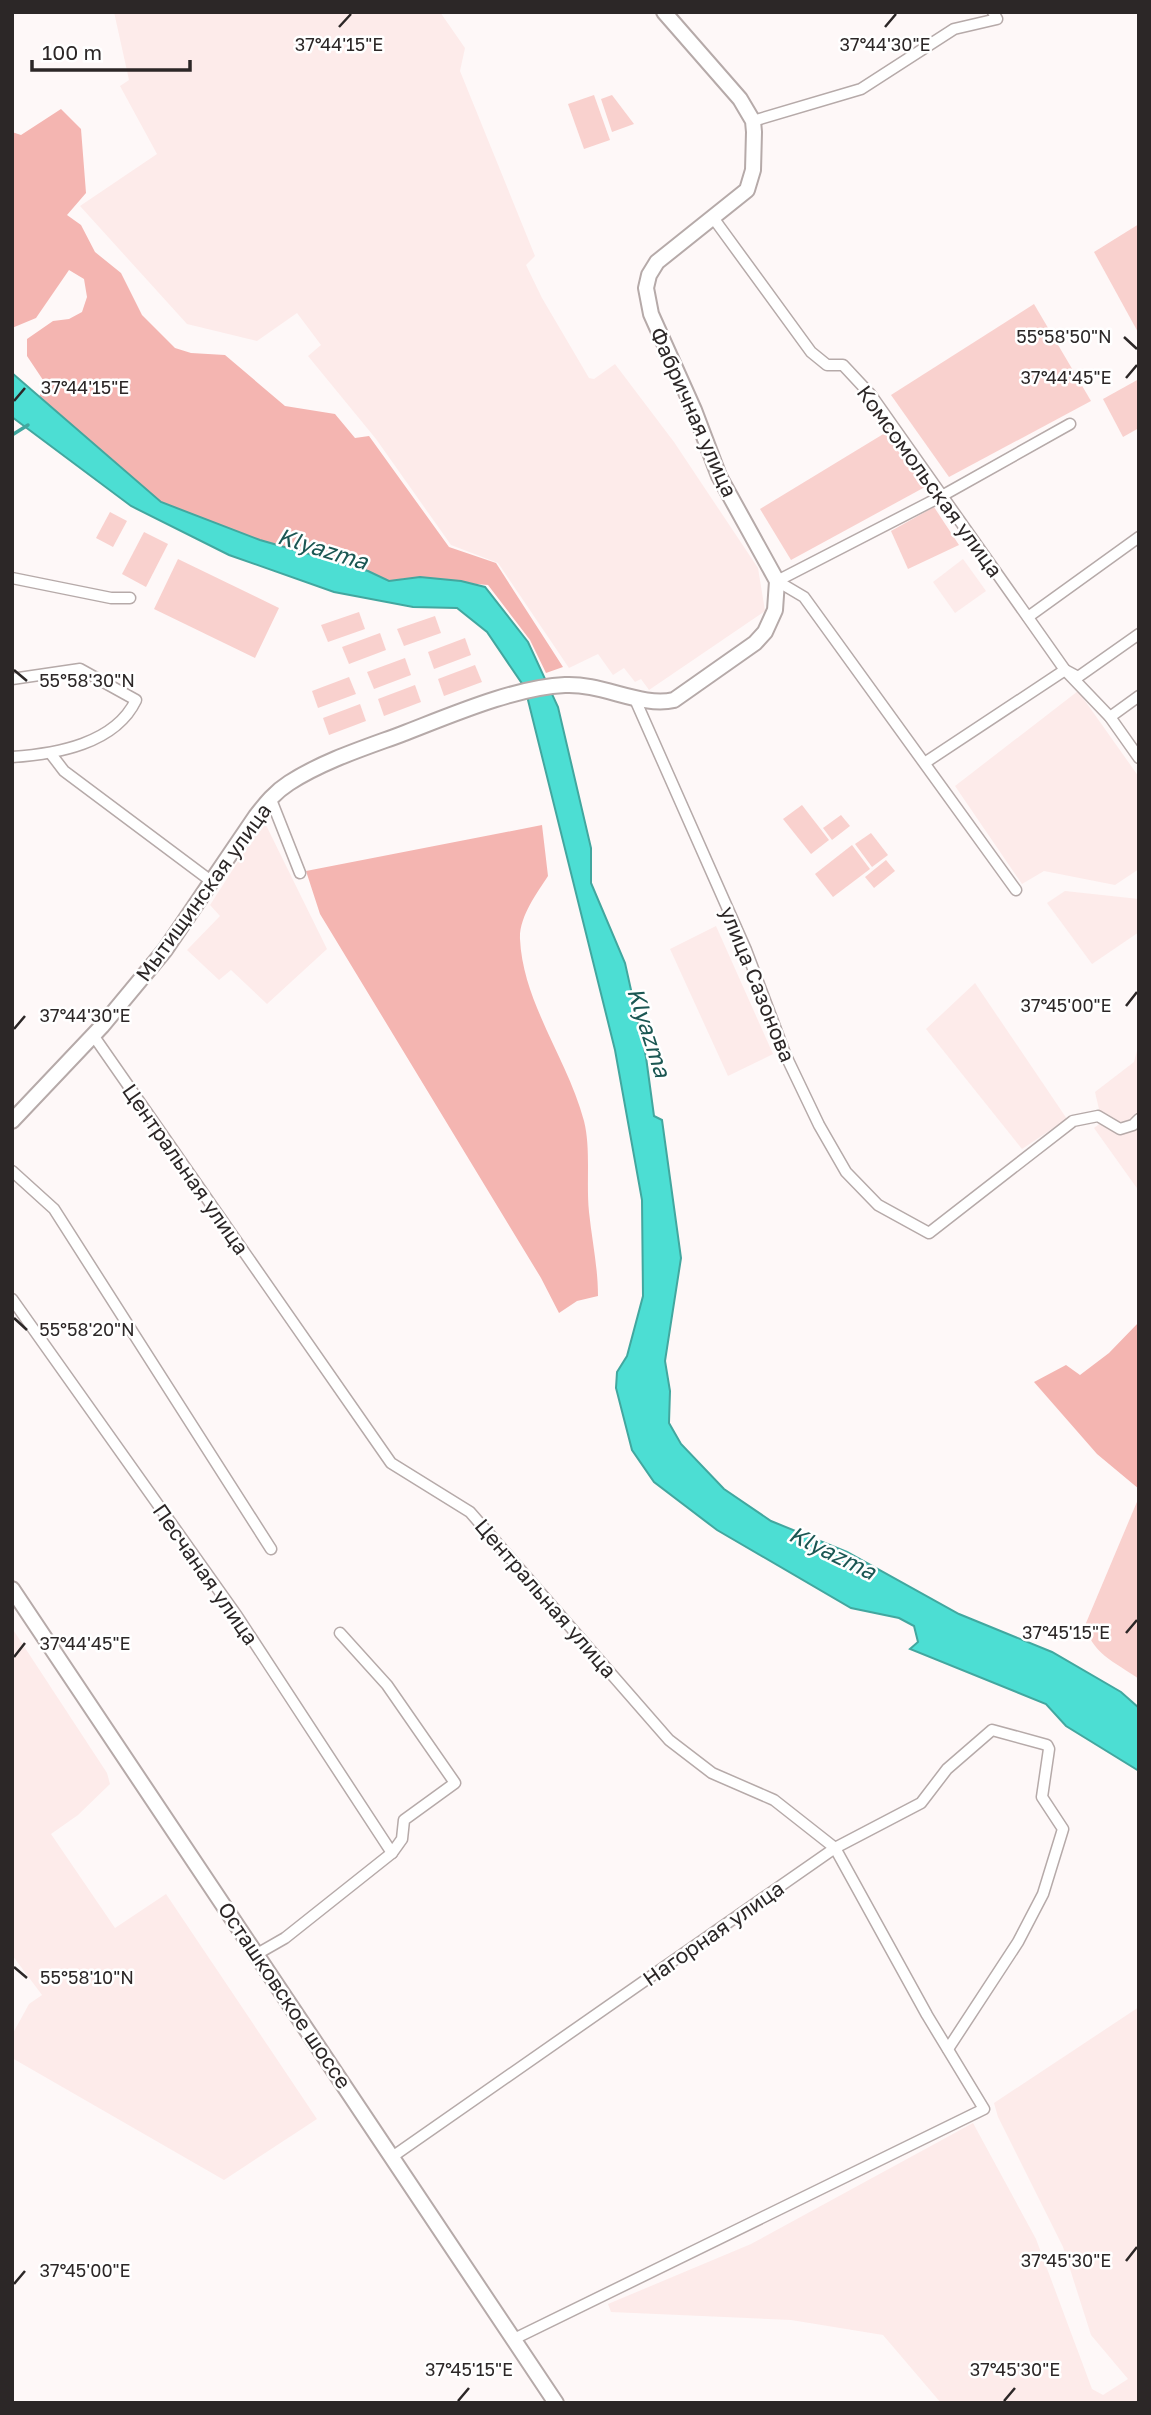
<svg xmlns="http://www.w3.org/2000/svg" width="1151" height="2415" font-family="'Golos Text',sans-serif">
	<style>
		.built { fill: #fdebea }
		.green { fill: #f9d1ce }
		.forest { fill: #f4b5b1 }
		.water { fill: #4cded3; stroke: #42a79f; stroke-width: 2 }
		.lines { fill: none; stroke-linecap: round; stroke-linejoin: round }
		.stream { stroke: #42a79f; stroke-width: 3.5 }
		.street-casing { stroke: #b6aaa9; stroke-width: 13 }
		.secondary-casing { stroke: #b6aaa9; stroke-width: 18 }
		.street { stroke: #fff; stroke-width: 10 }
		.secondary { stroke: #fff; stroke-width: 14 }
		.ticks { fill: none; stroke: #2c2727; stroke-width: 2.5 }
		.labels { text-anchor: middle; dominant-baseline: central; stroke-width: 5; stroke-linejoin: round; paint-order: stroke }
		.street-label { font-size: 21px; fill: #2c2727; stroke: #fff }
		.water-label { font-size: 23px; font-style: italic; fill: #1b5753; stroke: #fff }
		.ticks-label { font-size: 18px; text-anchor: middle; fill: #2c2727; stroke: #fff; stroke-width: 5; stroke-linejoin: round; paint-order: stroke }
	</style>
	<rect width="100%" height="100%" fill="#fef8f8"/>
	<g class="built">
		<polygon points="114,12 440,12 465,48 460,71 535,256 526,265 542,298 589,378 594,379 615,364 674,442 758,568 765,611 649,690 641,679 635,682 624,668 613,675 598,654 569,668 498,563 451,545 376,439 308,356 321,345 297,313 257,341 187,324 80,206 157,154 120,86 129,80"/>
		<polygon points="963,559 986,591 955,613 933,582"/>
		<polygon points="1078,691 1139,777 1139,869 1115,885 1044,871 1022,884 955,786"/>
		<polygon points="264,821 327,949 267,1004 231,970 219,980 187,950 220,916 210,905"/>
		<polygon points="1065,891 1139,899 1139,932 1092,964 1047,903"/>
		<polygon points="716,926 773,1054 728,1076 670,949"/>
		<polygon points="975,983 1067,1119 1022,1149 926,1029"/>
		<polygon points="1139,1043 1139,1191 1094,1128 1102,1122 1095,1092 1134,1062"/>
		<polygon points="12,1628 107,1773 110,1784 78,1815 51,1834 115,1928 166,1894 317,2119 224,2180 12,2058 12,2035 29,2004 42,1995 12,1955"/>
		<polygon points="1139,2007 1139,2403 941,2403 883,2335 791,2320 611,2312 608,2304 751,2244 973,2123 1036,2239 1092,2389 1103,2395 1128,2379 1091,2335 1063,2247 998,2117 994,2103"/>
	</g>
	<g class="green">
		<polygon points="594,95 610,140 584,149 568,104"/>
		<polygon points="612,95 634,124 612,132 601,99"/>
		<polygon points="1139,224 1139,334 1094,252"/>
		<polygon points="1034,304 1091,401 949,477 891,395"/>
		<polygon points="1139,379 1139,428 1123,437 1103,399"/>
		<polygon points="885,433 925,487 791,560 760,509"/>
		<polygon points="934,507 959,545 908,569 891,531"/>
		<polygon points="110,512 127,521 113,547 96,538"/>
		<polygon points="144,532 168,544 146,587 122,574"/>
		<polygon points="178,559 279,608 255,658 154,609"/>
		<polygon points="359,612 365,629 328,642 321,625"/>
		<polygon points="435,616 441,633 404,646 397,629"/>
		<polygon points="380,633 386,650 349,664 342,647"/>
		<polygon points="465,638 471,655 434,669 428,652"/>
		<polygon points="405,658 411,675 374,689 367,672"/>
		<polygon points="475,665 482,682 444,696 438,679"/>
		<polygon points="349,677 356,694 318,708 312,691"/>
		<polygon points="415,685 421,702 384,716 378,699"/>
		<polygon points="360,704 366,721 329,735 323,718"/>
		<polygon points="802,805 829,840 811,854 783,819"/>
		<polygon points="841,815 850,826 832,840 823,828"/>
		<polygon points="871,833 888,855 872,867 855,844"/>
		<polygon points="852,845 870,869 833,897 815,874"/>
		<polygon points="886,860 895,871 874,888 865,877"/>
		<path d="M 1139,1497 L 1139,1679 C 1117,1663 1088,1652 1086,1623 Z"/>
	</g>
	<g class="forest">
		<polygon points="61,109 81,129 86,193 67,215 81,225 95,252 121,273 142,315 175,348 191,353 225,355 285,406 335,414 355,438 369,436 449,547 496,563 563,667 546,673 530,640 488,585 407,578 390,581 368,571 260,540 161,502 39,397 45,383 27,356 27,339 53,321 69,319 82,312 87,297 84,279 69,270 36,318 12,328 12,132 21,135"/>
		<path d="M 542,825 L 548,876 C 537,893 519,917 520,939 C 523,1003 568,1060 584,1121 C 591,1149 586,1182 589,1212 C 592,1241 598,1267 598,1296 L 577,1301 L 559,1313 L 541,1278 L 320,914 L 306,871 Z"/>
		<polygon points="1139,1322 1139,1489 1097,1454 1034,1382 1066,1365 1080,1375 1109,1353"/>
	</g>
	<polygon class="water" points="12,373 161,502 260,540 368,571 389,581 420,577 461,581 485,587 528,642 558,707 591,848 591,883 625,963 646,1057 654,1116 662,1120 681,1258 665,1361 670,1391 669,1423 681,1444 724,1489 771,1521 847,1552 959,1614 1052,1652 1121,1692 1139,1708 1139,1771 1066,1726 1046,1704 910,1649 918,1642 914,1626 899,1618 851,1608 717,1530 654,1482 632,1450 616,1388 617,1372 627,1356 643,1296 642,1200 615,1050 525,688 487,632 457,608 413,607 334,592 229,555 131,506 12,417"/>
	<g class="lines">
		<polyline class="stream" points="12,435 28,425"/>
		<defs>
			<g id="street">
				<polyline points="753,121 861,89 954,29 997,19 993,12"/>
				<polyline points="714,219 811,352 827,365 843,365 871,395 1065,670 1110,717 1139,758"/>
				<polyline points="12,578 111,598 130,598"/>
				<polyline points="777,581 804,597 1016,890"/>
				<polyline points="777,581 940,497 1070,424"/>
				<polyline points="1028,617 1139,537"/>
				<path d="M 12,679 L 80,669 L 136,700 C 115,744 56,754 12,757"/>
				<polyline points="634,697 746,950 786,1056 819,1125 846,1172 878,1205 929,1233 1073,1121 1098,1116 1120,1129 1133,1125 1139,1119"/>
				<polyline points="1110,717 1139,696"/>
				<polyline points="51,754 64,771 211,881"/>
				<polyline points="926,762 1065,670 1078,677 1139,634"/>
				<polyline points="270,797 300,873"/>
				<polyline points="93,1035 391,1463 470,1512 669,1740 712,1773 774,1800 835,1848 927,2015 984,2109 514,2339"/>
				<polyline points="12,1171 54,1209 271,1549"/>
				<polyline points="12,1299 237,1616 392,1853"/>
				<polyline points="257,1954 285,1938 392,1853 402,1839 404,1820 455,1783 387,1685 340,1633"/>
				<polyline points="392,2157 835,1848 921,1803 947,1769 992,1730 1047,1745 1049,1749 1042,1797 1063,1829 1043,1894 1018,1942 948,2049"/>
			</g>
			<g id="secondary">
				<path d="M 12,1121 L 102,1026 L 165,950 L 256,816 C 266,803 275,792 289,783 C 323,761 364,748 402,734 C 449,716 515,687 565,685 C 602,683 642,708 674,700 L 755,643 L 765,632 L 775,610 L 777,581 L 719,476 L 694,410 L 651,314 L 646,288 L 649,275 L 657,262 L 747,190 L 753,170 L 754,132 L 753,121 L 740,99 L 664,12"/>
				<polyline points="12,1589 556,2403"/>
			</g>
		</defs>
		<use href="#street" class="street-casing"/>
		<use href="#secondary" class="secondary-casing"/>
		<use href="#street" class="street"/>
		<use href="#secondary" class="secondary"/>
	</g>
	<path class="ticks" d="M 339,27 L 351,14M 885,27 L 896,14M 1124,337 L 1137,349M 1126,378 L 1137,365M 14,401 L 25,388M 14,670 L 27,681M 1126,1006 L 1137,992M 14,1029 L 25,1016M 14,1318 L 27,1330M 1126,1633 L 1137,1620M 14,1657 L 25,1643M 14,1967 L 27,1978M 1126,2261 L 1137,2247M 14,2284 L 25,2271M 458,2401 L 469,2388M 1004,2401 L 1015,2388"/>
	<g class="labels">
		<g class="street-label">
			<text transform="translate(694 412) rotate(66)">Фабричная улица</text>
			<text transform="translate(930 481) rotate(54)">Комсомольская улица</text>
			<text transform="translate(203 892) rotate(-54)">Мытищинская улица</text>
			<text transform="translate(758 984) rotate(68)">улица Сазонова</text>
			<text transform="translate(186 1169) rotate(55)">Центральная улица</text>
			<text transform="translate(206 1574) rotate(55)">Песчаная улица</text>
			<text transform="translate(546 1598) rotate(49)">Центральная улица</text>
			<text transform="translate(713 1933) rotate(-35)">Нагорная улица</text>
			<text transform="translate(285 1995) rotate(56)">Осташковское шоссе</text>
		</g>
		<g class="water-label">
			<text transform="translate(323 548) rotate(17)">Klyazma</text>
			<text transform="translate(650 1032) rotate(72)">Klyazma</text>
			<text transform="translate(833 1552) rotate(26)">Klyazma</text>
		</g>
	</g>
	<g class="ticks-label">
		<text x="339" y="51">37°44'15"E</text>
		<text x="885" y="51">37°44'30"E</text>
		<text x="1064" y="343">55°58'50"N</text>
		<text x="1066" y="384">37°44'45"E</text>
		<text x="85" y="394">37°44'15"E</text>
		<text x="87" y="687">55°58'30"N</text>
		<text x="1066" y="1012">37°45'00"E</text>
		<text x="85" y="1022">37°44'30"E</text>
		<text x="87" y="1336">55°58'20"N</text>
		<text x="1066" y="1639">37°45'15"E</text>
		<text x="85" y="1650">37°44'45"E</text>
		<text x="87" y="1984">55°58'10"N</text>
		<text x="1066" y="2267">37°45'30"E</text>
		<text x="85" y="2277">37°45'00"E</text>
		<text x="469" y="2376">37°45'15"E</text>
		<text x="1015" y="2376">37°45'30"E</text>
	</g>
	<rect width="1151" height="2415" fill="none" stroke="#2c2727" stroke-width="28"/>
	<path d="M32 60v10h158v-10" fill="none" stroke="#2c2727" stroke-width="3.5"/>
	<text x="42" y="60" font-size="21" fill="#2c2727" stroke="#ffffff" stroke-width="5" paint-order="stroke">100 m</text>
</svg>
